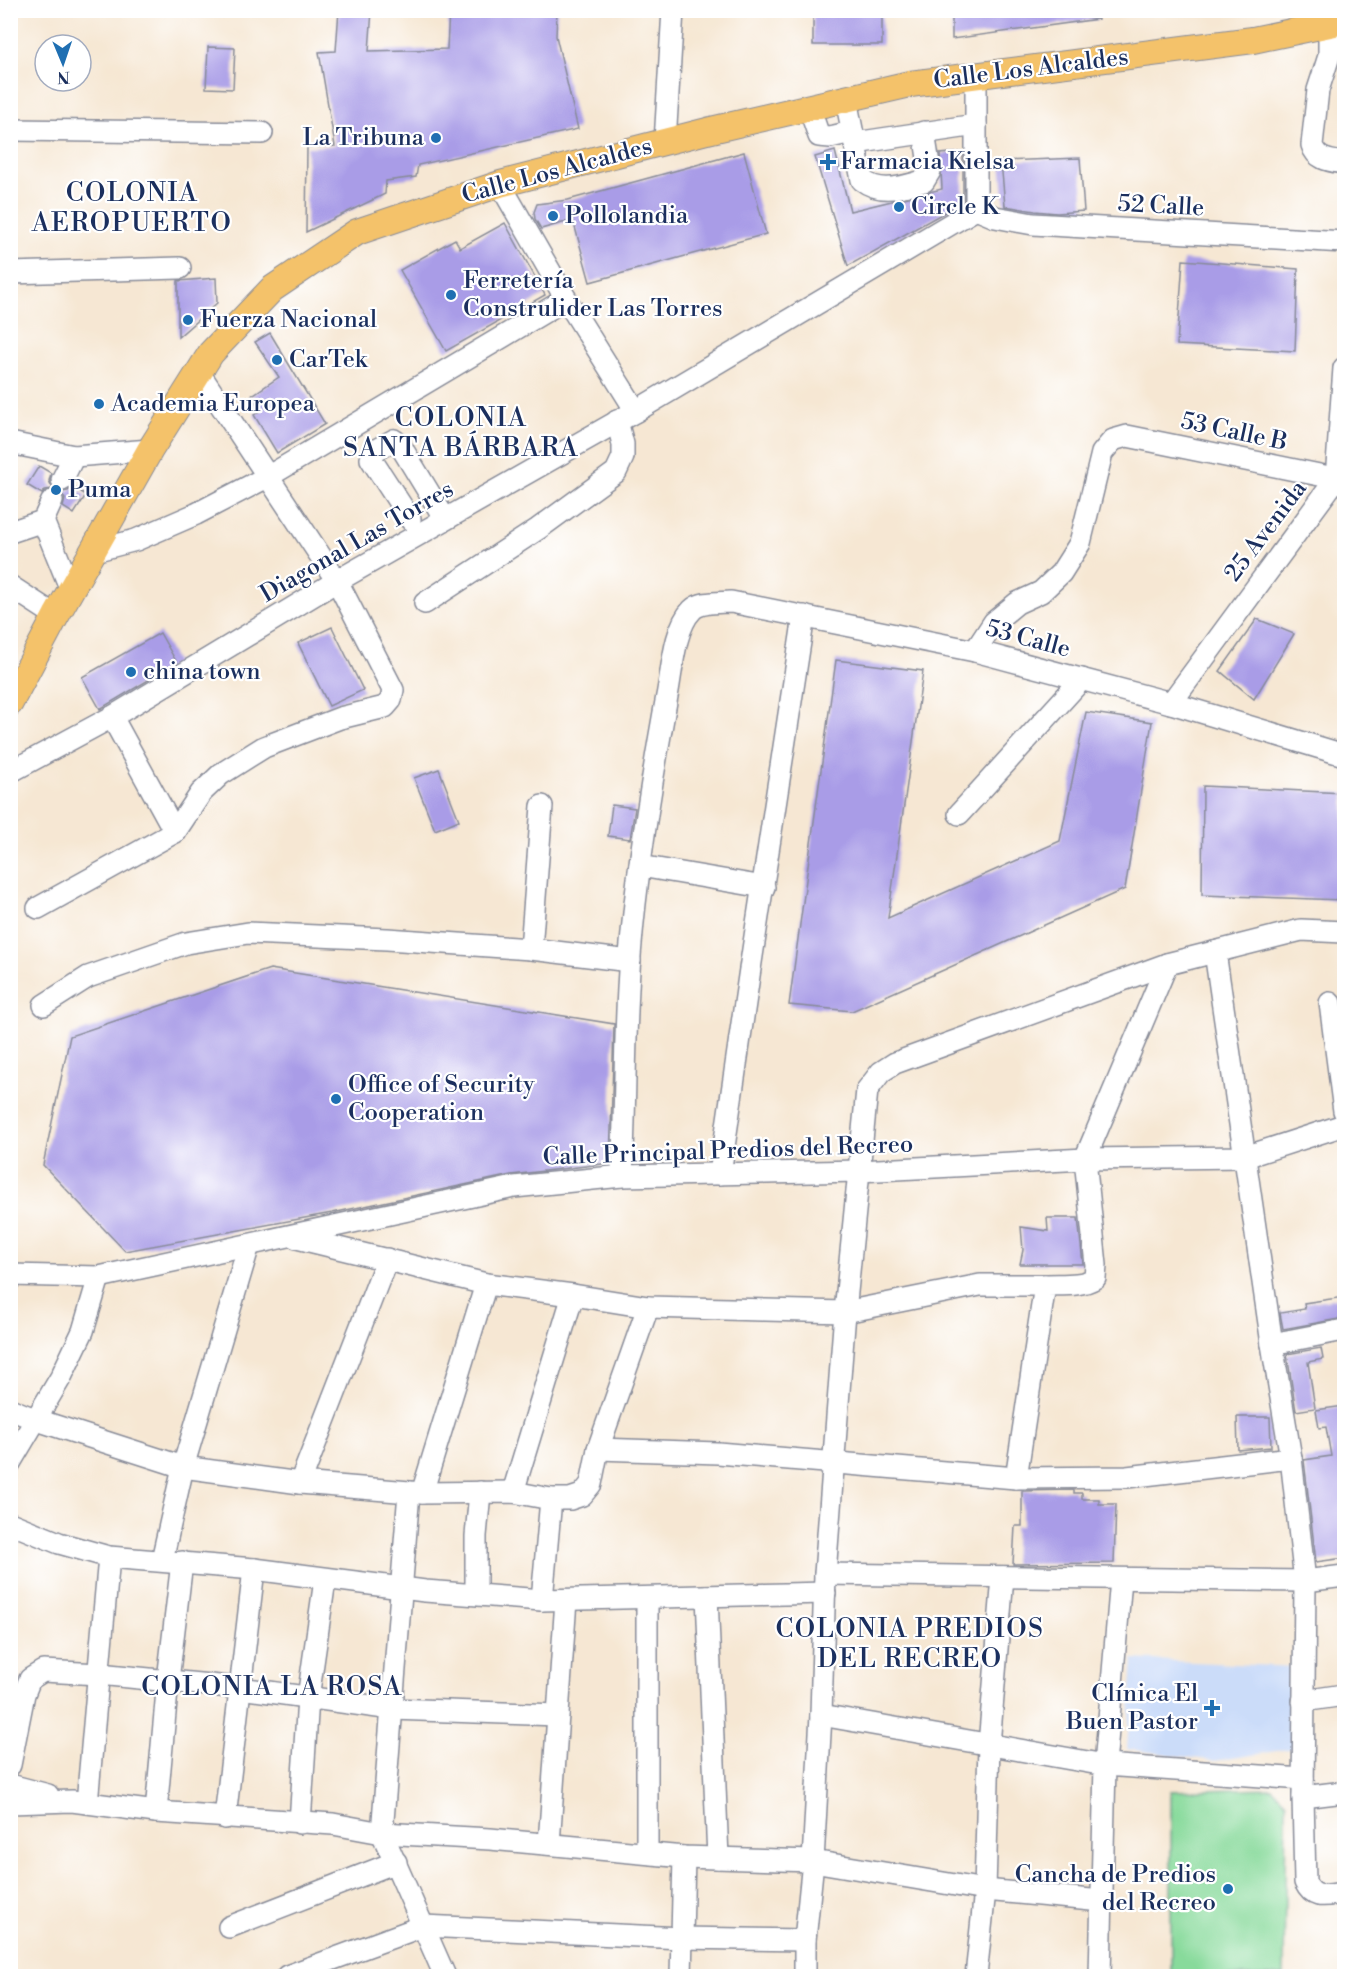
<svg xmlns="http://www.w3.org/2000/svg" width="1355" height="1987" font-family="'Libre Bodoni',serif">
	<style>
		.built { fill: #cbdcf9 }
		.green { fill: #88da9b; stroke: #52847c; stroke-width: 1.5 }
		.building { fill: #a99ce7 }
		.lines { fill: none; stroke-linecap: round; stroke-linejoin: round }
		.minor-casing { stroke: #888b98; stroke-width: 24 }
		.major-casing { stroke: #888b98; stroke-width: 28 }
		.minor { stroke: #fff; stroke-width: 21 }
		.major { stroke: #f4c26a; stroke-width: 26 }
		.poi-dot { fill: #1f6fb2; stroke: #fff; stroke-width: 2 }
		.labels { text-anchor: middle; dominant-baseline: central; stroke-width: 4.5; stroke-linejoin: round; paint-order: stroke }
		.street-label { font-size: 24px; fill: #1b2f5e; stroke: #fff }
		.poi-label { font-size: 24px; fill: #1b2f5e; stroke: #fff; text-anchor: start }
		.neighbourhood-label { font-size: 26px; letter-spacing: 1.5px; fill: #1b2f5e; stroke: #fff }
	</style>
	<rect width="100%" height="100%" fill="#fff"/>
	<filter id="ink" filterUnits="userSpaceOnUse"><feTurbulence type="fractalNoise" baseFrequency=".0167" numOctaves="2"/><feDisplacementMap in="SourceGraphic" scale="12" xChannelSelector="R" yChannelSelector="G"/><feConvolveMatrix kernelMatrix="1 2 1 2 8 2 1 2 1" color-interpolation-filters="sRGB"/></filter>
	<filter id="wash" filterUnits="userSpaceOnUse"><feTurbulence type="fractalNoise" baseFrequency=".008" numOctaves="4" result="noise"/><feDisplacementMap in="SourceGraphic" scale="24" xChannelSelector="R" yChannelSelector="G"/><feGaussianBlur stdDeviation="1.35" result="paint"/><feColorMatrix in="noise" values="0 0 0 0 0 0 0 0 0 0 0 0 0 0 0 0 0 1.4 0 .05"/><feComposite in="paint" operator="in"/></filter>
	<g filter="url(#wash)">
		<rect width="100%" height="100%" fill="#f6e7d3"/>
		<polygon class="built" points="1133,1659 1293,1667 1295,1748 1215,1761 1127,1749"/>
		<polygon class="green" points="1272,1788 1286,1802 1284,1976 1171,1976 1171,1791"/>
		<g id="blocks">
			<g class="building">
				<polygon points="339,10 372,10 369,51 447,49 449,10 557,10 556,36 578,129 418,165 416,177 386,181 385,194 306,232 307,147 335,146 319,52 336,51"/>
				<rect x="813" y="10" width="69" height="35"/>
				<polygon points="952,10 1097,10 1098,19 952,39"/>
				<polygon points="208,47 235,48 233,89 206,88"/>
				<polygon points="835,151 850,211 942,189 940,154 963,152 963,202 848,266 815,157"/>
				<polygon points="744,152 766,234 590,282 573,220 541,229 535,219 534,212 537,204 568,200"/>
				<polygon points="1080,158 1084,211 1057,213 1035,211 1005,206 1001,161"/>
				<polygon points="505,223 545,295 446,351 400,270 455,239 460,248"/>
				<polygon points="1183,260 1298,269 1295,351 1177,345"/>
				<polygon points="216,278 217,303 178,337 178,281"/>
				<polygon points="270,333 325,424 277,453 254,415 261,410 251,396 279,377 255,342"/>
				<polygon points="39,466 51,473 49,481 53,489 45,490 42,494 27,485"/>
				<polygon points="73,487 86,495 74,514 63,507 65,499 61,492 68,491"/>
				<polygon points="1257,619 1294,634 1254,699 1220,671"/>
				<polygon points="332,627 363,690 329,706 298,643"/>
				<polygon points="160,633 177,663 100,709 82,677"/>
				<polygon points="836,660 923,671 888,918 1060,841 1086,712 1152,722 1125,889 852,1011 789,1005"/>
				<polygon points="439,769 459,820 435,830 414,778"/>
				<polygon points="1203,786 1344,793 1344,900 1202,895"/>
				<polygon points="612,805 635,808 630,839 608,836"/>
				<polygon points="270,969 614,1024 610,1163 511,1175 332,1213 125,1251 43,1165 70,1036"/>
				<polygon points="1047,1218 1078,1218 1083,1264 1020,1264 1023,1250 1021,1227 1048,1231"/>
				<polygon points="1344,1297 1344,1318 1283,1329 1280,1313 1305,1309 1304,1303"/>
				<polygon points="1321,1348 1323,1359 1308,1362 1315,1408 1296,1411 1287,1354"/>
				<polygon points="1344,1406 1344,1456 1340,1456 1344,1484 1344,1509 1341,1510 1344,1532 1344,1558 1316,1562 1304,1460 1331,1456 1326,1427 1319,1428 1316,1410"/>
				<polygon points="1237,1417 1270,1417 1271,1447 1238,1450"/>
				<polygon points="1074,1490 1074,1493 1082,1493 1082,1499 1099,1499 1099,1504 1116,1504 1114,1563 1013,1564 1015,1526 1022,1526 1022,1491"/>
			</g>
		</g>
	</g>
	<g filter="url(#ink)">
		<use href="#blocks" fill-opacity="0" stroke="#888b98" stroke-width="1.5"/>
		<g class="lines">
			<defs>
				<g id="minor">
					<path d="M 1329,25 L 1329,56 L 1318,90 L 1312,145 C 1316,160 1331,161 1344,163"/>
					<path d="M 846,99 L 862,180 C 882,195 902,186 924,181 L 930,171 L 924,132"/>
					<polyline points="809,107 819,136 830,137 852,132"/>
					<polyline points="10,130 262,133"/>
					<polyline points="665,142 673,10"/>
					<polyline points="855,143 976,125"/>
					<polyline points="500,184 566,299 636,411"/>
					<polyline points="976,209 995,217 1033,224 1344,242"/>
					<polyline points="976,209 976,76"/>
					<polyline points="10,273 180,268"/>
					<polyline points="10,443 74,456 150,450"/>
					<polyline points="62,480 74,456"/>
					<polyline points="410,519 371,459 374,451 394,440 400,445 445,519"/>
					<polyline points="43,521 71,590"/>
					<polyline points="10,532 43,521 52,501"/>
					<polyline points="94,551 136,540 196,514 269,476 566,299"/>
					<polyline points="10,586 56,616"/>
					<polyline points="425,603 538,529 616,472 623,457 623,444 617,421"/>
					<polyline points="975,651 994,622 1017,603 1041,592 1061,573 1080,543 1102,453 1113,440 1127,436 1344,480"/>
					<polyline points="1171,703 1336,479 1344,368"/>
					<polyline points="112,717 175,832"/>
					<polyline points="10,772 112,717 337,581 636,411 976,209"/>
					<polyline points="959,814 1082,679"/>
					<polyline points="640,866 764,887"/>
					<polyline points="38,908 175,832 201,793 221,774 264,747 340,718 385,707 391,700 393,690 337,581 198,371"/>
					<polyline points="531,949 542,806"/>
					<path d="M 1215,952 L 1272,1344 L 1291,1458 L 1305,1581 L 1303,1797 L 1305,1882 C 1314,1901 1326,1895 1344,1893"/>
					<polyline points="1330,1003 1344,1111"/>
					<polyline points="44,1005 88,977 186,943 248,933 387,939 531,949 630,961"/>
					<polyline points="720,1174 750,969 804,616"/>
					<path d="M 622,1176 C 626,1099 624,1021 631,944 C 638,861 652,778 667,696 C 672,672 674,628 692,610 C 701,601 719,603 731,602 L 975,651 L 1171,703 L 1344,755"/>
					<polyline points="297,1238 486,1284 573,1295 648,1307 845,1312 980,1285 1045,1285"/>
					<polyline points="10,1275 99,1277 514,1187 622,1176 859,1171 1085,1159 1245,1157 1344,1125"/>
					<polyline points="1272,1344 1344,1330"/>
					<polyline points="10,1409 37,1420 183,1467 300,1483 422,1493 513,1492 551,1499 570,1499 582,1495 591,1484 598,1449 648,1307"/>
					<polyline points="598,1449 718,1453 1016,1478 1127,1477 1291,1458"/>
					<polyline points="10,1463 61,1377 83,1331 99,1277"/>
					<path d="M 1016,1478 L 1045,1285 C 1060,1284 1081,1287 1095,1278 L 1096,1265 L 1085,1159 L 1167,964 L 1301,930 L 1344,932"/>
					<polyline points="300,1483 387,1259"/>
					<polyline points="409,1492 382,1833 445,1976"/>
					<polyline points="513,1492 573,1295"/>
					<polyline points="422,1493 486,1284"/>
					<polyline points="10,1523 59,1543 109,1557 254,1569 425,1591 542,1600 825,1593"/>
					<polyline points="162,1560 183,1467 249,1245"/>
					<polyline points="825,1574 1305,1581 1344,1576"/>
					<polyline points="476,1594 476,1536 480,1492"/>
					<polyline points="707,1596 718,1858"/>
					<polyline points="647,1598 647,1853"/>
					<polyline points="542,1600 551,1499"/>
					<polyline points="1303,1701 1344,1695"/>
					<polyline points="821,1715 1105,1765 1303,1779"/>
					<polyline points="10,1765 24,1694 30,1679 43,1671 99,1674 240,1688 392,1709 558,1715"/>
					<polyline points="10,1785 48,1795"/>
					<polyline points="1303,1797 1344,1792"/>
					<polyline points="10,1803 72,1801 156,1812 333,1824 382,1833 490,1839 684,1857 813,1861 985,1890 1102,1901"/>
					<polyline points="87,1803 109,1557"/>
					<polyline points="156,1812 168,1680 182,1562"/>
					<polyline points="225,1818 254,1569"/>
					<polyline points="300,1823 308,1698 325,1580"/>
					<polyline points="549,1844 566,1600"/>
					<polyline points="229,1927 396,1862"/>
					<polyline points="287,1976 423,1926 682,1938 805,1940"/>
					<polyline points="681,1976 684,1857"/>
					<polyline points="805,1976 805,1940 813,1861 821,1715 825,1574 845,1312 867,1090 881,1072 895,1063 1167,964"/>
					<polyline points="976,1976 985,1890 989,1745 1003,1577"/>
					<polyline points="1100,1976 1105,1765 1121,1579"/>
				</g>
				<polyline id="major" points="10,703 56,616 150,450 211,353 272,289 357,232 500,184 707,131 910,84 1253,40 1344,21"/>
			</defs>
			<use href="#minor" class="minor-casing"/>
			<use href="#major" class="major-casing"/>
			<use href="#minor" class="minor"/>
			<use href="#major" class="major"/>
		</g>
	</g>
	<g class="poi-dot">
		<circle cx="436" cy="138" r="6"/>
		<path d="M825 153h6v6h6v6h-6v6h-6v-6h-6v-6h6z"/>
		<circle cx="899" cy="207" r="6"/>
		<circle cx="553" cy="216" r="6"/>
		<circle cx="451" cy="295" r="6"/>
		<circle cx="188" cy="320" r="6"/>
		<circle cx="277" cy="360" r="6"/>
		<circle cx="99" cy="404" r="6"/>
		<circle cx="56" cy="490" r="6"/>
		<circle cx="131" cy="672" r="6"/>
		<circle cx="336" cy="1099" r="6"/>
		<path d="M1209 1699h6v6h6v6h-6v6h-6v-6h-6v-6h6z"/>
		<circle cx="1228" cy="1889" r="6"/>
	</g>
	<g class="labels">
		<g class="street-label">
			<text transform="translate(1031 69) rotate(-7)">Calle Los Alcaldes</text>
			<text transform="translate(557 171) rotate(-15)">Calle Los Alcaldes</text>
			<text transform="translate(1161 206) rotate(3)">52 Calle</text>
			<text transform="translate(1234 432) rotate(12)">53 Calle B</text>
			<text transform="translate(1266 531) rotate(-53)">25 Avenida</text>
			<text transform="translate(357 542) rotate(-30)">Diagonal Las Torres</text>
			<text transform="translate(1028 639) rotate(15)">53 Calle</text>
			<text transform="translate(728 1151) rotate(-2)">Calle Principal Predios del Recreo</text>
		</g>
		<g class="poi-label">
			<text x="424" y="138" text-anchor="end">La Tribuna</text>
			<text x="840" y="162">Farmacia Kielsa</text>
			<text x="911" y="207">Circle K</text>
			<text x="565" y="216">Pollolandia</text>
			<text x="463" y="281">Ferretería<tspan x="463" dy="28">Construlider Las Torres</tspan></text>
			<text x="200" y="320">Fuerza Nacional</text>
			<text x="289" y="360">CarTek</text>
			<text x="111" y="404">Academia Europea</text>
			<text x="68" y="490">Puma</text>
			<text x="143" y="672">china town</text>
			<text x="348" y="1085">Office of Security<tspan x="348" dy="28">Cooperation</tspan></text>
			<text x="1198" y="1694" text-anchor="end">Clínica El<tspan x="1198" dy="28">Buen Pastor</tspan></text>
			<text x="1216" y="1875" text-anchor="end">Cancha de Predios<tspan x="1216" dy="28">del Recreo</tspan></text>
		</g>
		<g class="neighbourhood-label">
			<text x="132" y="193">COLONIA<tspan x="132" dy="30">AEROPUERTO</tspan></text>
			<text x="461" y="418">COLONIA<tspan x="461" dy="30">SANTA BÁRBARA</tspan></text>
			<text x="910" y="1629">COLONIA PREDIOS<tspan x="910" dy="30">DEL RECREO</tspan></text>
			<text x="272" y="1687">COLONIA LA ROSA</text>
		</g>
	</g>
	<rect width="1355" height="1987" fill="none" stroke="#fff" stroke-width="36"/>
	<g transform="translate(63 63) rotate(178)"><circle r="28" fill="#ffffff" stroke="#a4acbf" stroke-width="1.5"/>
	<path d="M0-4.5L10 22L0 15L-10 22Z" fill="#1f6fb2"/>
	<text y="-9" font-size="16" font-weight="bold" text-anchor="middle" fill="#1b2f5e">N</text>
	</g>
</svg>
